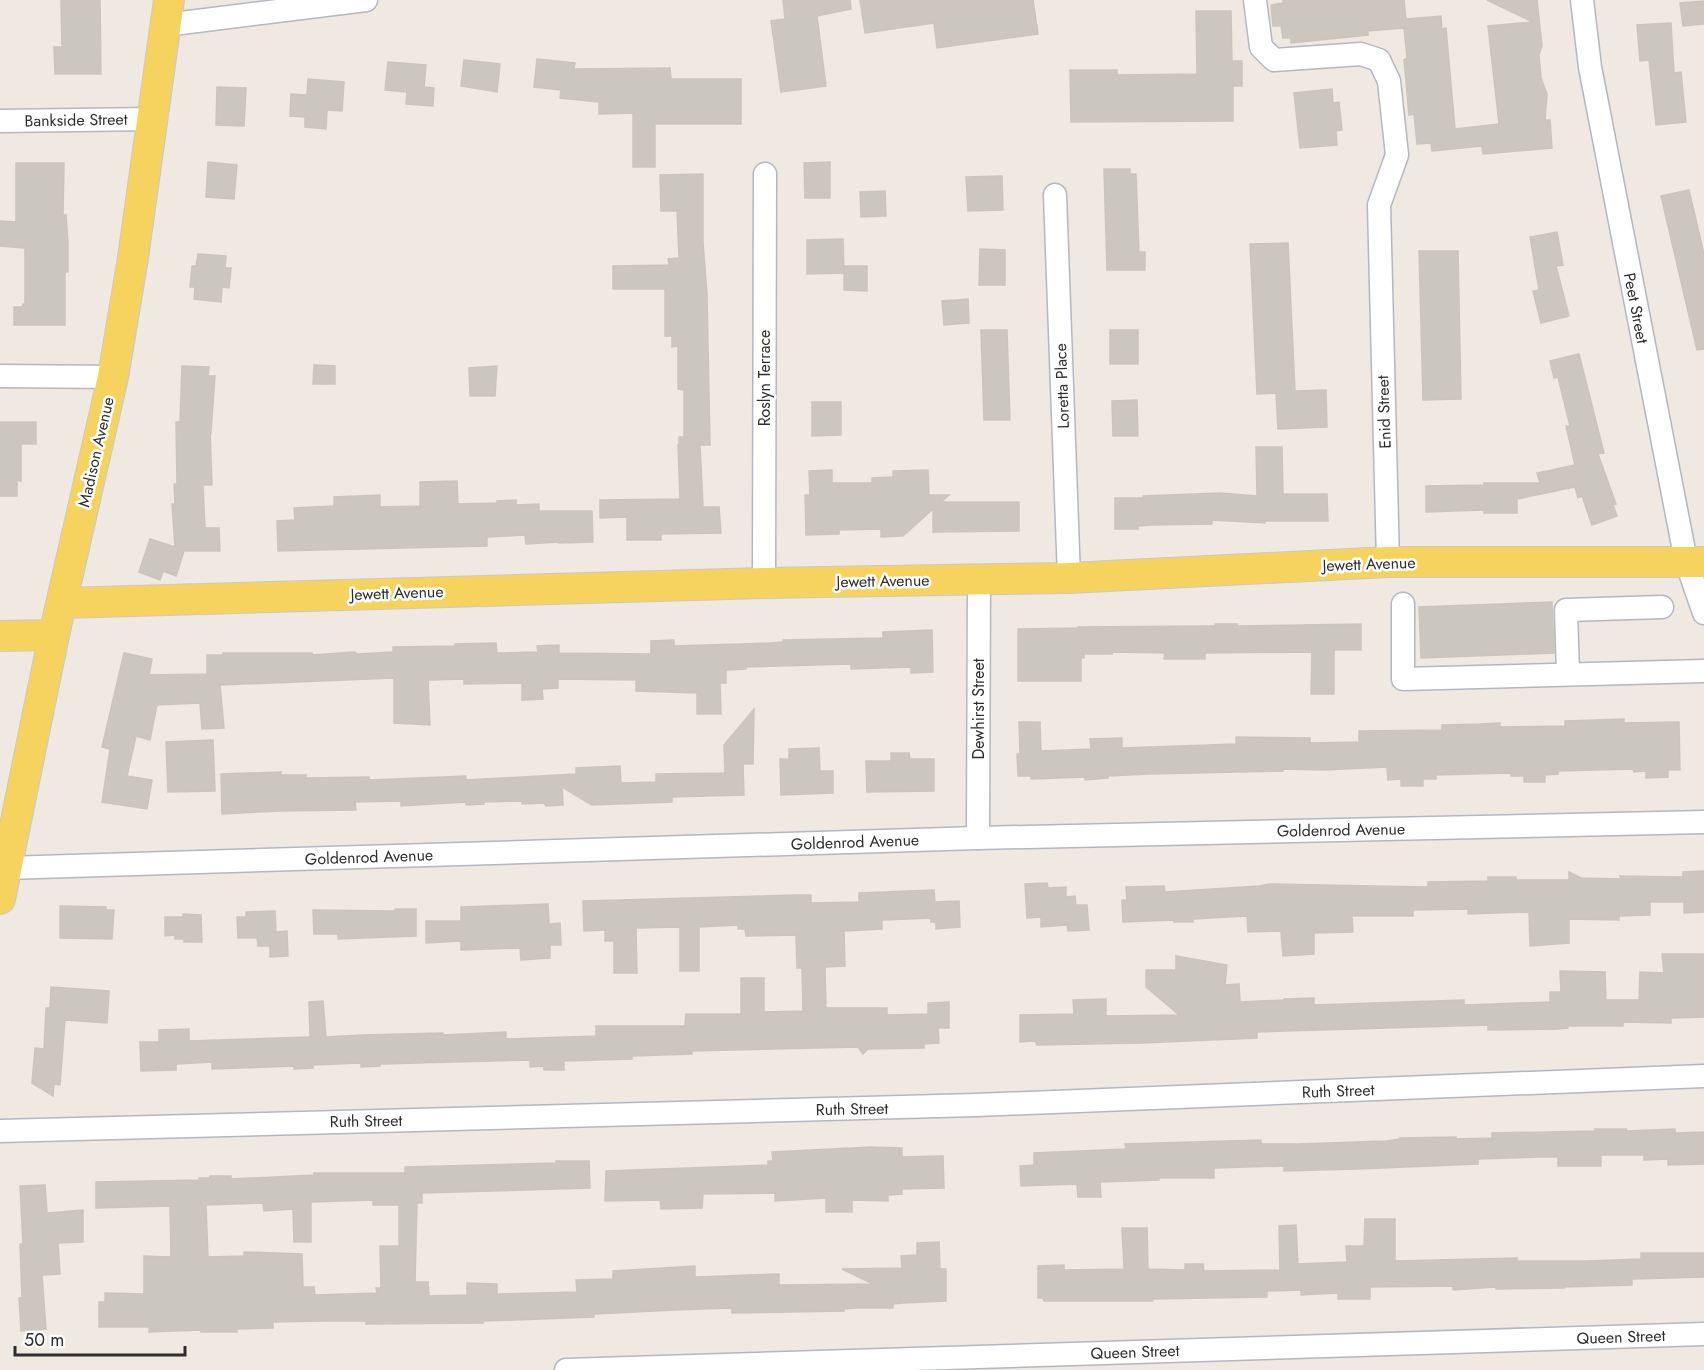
<svg xmlns="http://www.w3.org/2000/svg" width="1704" height="1370" font-family="Jost,sans-serif">
	<style>
		.building { fill: #cbc7bf; stroke: #cbc5b9; stroke-width: 1.5; fill-rule: evenodd }
		.lines { fill: none; stroke-linecap: round; stroke-linejoin: round }
		.minor-casing { stroke: #b4b7c1; stroke-width: 25 }
		.major-casing { stroke: #c9c9c9; stroke-width: 32 }
		.minor { stroke: #fff; stroke-width: 22 }
		.major { stroke: #f6d35f; stroke-width: 30 }
		.labels { text-anchor: middle; dominant-baseline: central; stroke-width: 5; stroke-linejoin: round; paint-order: stroke }
		.street-label { font-size: 16px; fill: #2e2e2e; stroke: #fff }
	</style>
	<rect width="100%" height="100%" fill="#efe9e1"/>
	<g class="building">
		<polygon points="61,0 100,0 101,74 55,74 54,47 62,47"/>
		<polygon points="783,0 850,0 851,9 817,16 826,86 781,92 771,21 785,19"/>
		<polygon points="860,0 1033,0 1038,34 937,48 934,23 865,33"/>
		<polygon points="1283,0 1404,0 1406,19 1441,16 1442,29 1446,28 1455,129 1499,124 1488,26 1533,22 1487,0 1537,0 1542,46 1539,55 1541,78 1547,94 1545,120 1550,120 1552,148 1483,154 1482,146 1432,151 1431,143 1417,144 1414,114 1409,115 1404,60 1407,58 1404,28 1368,31 1368,35 1291,43 1291,38 1283,38 1281,26 1273,26 1271,5 1283,3"/>
		<polygon points="1704,1 1704,24 1683,26 1680,3"/>
		<polygon points="1196,11 1231,11 1232,61 1242,61 1242,86 1233,86 1233,121 1071,122 1070,70 1117,70 1117,75 1197,74"/>
		<polygon points="1671,23 1674,73 1681,72 1686,122 1656,125 1649,60 1640,61 1637,25"/>
		<polygon points="537,59 575,63 574,69 670,68 671,79 741,79 741,124 655,124 655,167 633,167 633,113 599,114 599,102 560,98 561,90 534,87"/>
		<polygon points="464,60 500,64 497,92 461,86"/>
		<polygon points="388,62 426,65 424,87 434,88 433,106 406,104 407,92 385,90"/>
		<polygon points="308,79 344,82 342,111 327,110 326,129 305,127 305,117 290,116 291,94 307,95"/>
		<polygon points="217,87 246,88 244,126 216,125"/>
		<polygon points="1332,89 1333,103 1339,102 1342,130 1336,131 1337,145 1300,148 1294,93"/>
		<polygon points="208,162 237,165 234,199 206,197"/>
		<polygon points="830,162 830,198 805,198 804,163"/>
		<polygon points="16,163 64,163 63,215 66,215 68,243 68,272 65,272 65,325 14,325 14,307 22,307 23,304 25,304 25,248 0,246 0,221 16,222"/>
		<polygon points="1104,169 1130,169 1130,174 1136,174 1139,252 1145,252 1145,270 1107,270"/>
		<polygon points="703,174 703,242 707,294 710,445 700,445 703,507 719,507 721,533 661,534 661,540 627,540 627,517 600,518 600,500 680,499 678,445 679,445 679,437 684,437 684,390 678,389 678,346 672,347 672,336 665,336 665,289 613,289 613,266 669,265 668,259 679,258 677,211 661,211 660,175"/>
		<polygon points="1002,176 1003,210 968,211 966,177"/>
		<polygon points="1689,190 1704,254 1704,349 1697,350 1661,196"/>
		<polygon points="885,191 886,216 861,217 860,192"/>
		<polygon points="1557,232 1563,265 1556,266 1569,316 1541,323 1533,291 1539,290 1530,237"/>
		<polygon points="843,239 844,273 807,274 807,240"/>
		<polygon points="1288,243 1295,391 1326,390 1327,427 1278,429 1276,393 1257,394 1250,244"/>
		<polygon points="980,249 1005,250 1005,285 979,285"/>
		<polygon points="1419,251 1458,251 1461,399 1423,400"/>
		<polygon points="198,254 226,256 225,268 231,268 229,288 222,287 221,302 194,299 195,287 190,287 192,266 196,266"/>
		<polygon points="844,266 867,266 867,291 844,290"/>
		<polygon points="968,299 969,323 944,325 942,301"/>
		<polygon points="981,330 1007,330 1010,420 984,420"/>
		<rect x="1110" y="330" width="28" height="34"/>
		<polygon points="1579,354 1604,453 1598,454 1616,504 1613,505 1617,516 1592,525 1582,496 1578,498 1575,487 1517,499 1517,513 1484,513 1484,510 1426,512 1426,486 1484,485 1484,483 1540,483 1537,473 1575,465 1566,426 1570,426 1558,377 1554,378 1550,361"/>
		<polygon points="314,365 335,366 335,384 313,384"/>
		<polygon points="182,366 209,367 208,376 215,376 211,432 210,430 212,485 203,485 205,528 219,528 220,551 184,551 176,576 163,571 160,580 139,572 150,539 175,547 172,504 175,504 174,484 177,484 176,422 180,422"/>
		<polygon points="497,366 495,396 470,396 469,368"/>
		<polygon points="1137,400 1138,436 1113,436 1112,401"/>
		<polygon points="812,402 841,402 841,435 812,436"/>
		<polygon points="0,422 36,422 36,444 21,444 21,481 17,480 17,496 0,496"/>
		<polygon points="1256,447 1282,447 1283,494 1327,494 1328,521 1265,521 1265,523 1212,520 1212,524 1151,525 1138,526 1138,529 1115,529 1115,498 1143,498 1143,496 1220,493 1257,496"/>
		<polygon points="832,470 832,483 872,483 872,478 893,477 893,471 928,470 929,495 949,495 941,502 1019,502 1019,531 933,532 933,509 903,536 881,537 881,529 839,530 839,534 806,535 805,495 810,495 809,471"/>
		<polygon points="457,481 458,504 497,503 497,501 516,500 516,505 539,504 539,511 592,511 593,542 559,543 559,542 526,544 525,535 487,537 487,546 278,551 277,521 295,520 294,508 334,506 334,497 380,495 380,507 420,506 420,482"/>
		<polygon points="1552,602 1554,653 1421,658 1419,607"/>
		<polygon points="1215,624 1237,624 1237,626 1361,624 1361,650 1334,650 1334,694 1311,694 1312,652 1205,653 1205,659 1164,659 1165,653 1112,652 1112,654 1084,654 1084,658 1081,658 1081,681 1018,681 1018,629 1079,628 1078,627 1203,626 1215,626"/>
		<polygon points="932,630 933,672 911,673 911,667 851,669 851,664 746,667 746,669 726,670 726,683 720,683 721,714 697,714 697,693 636,691 636,680 558,679 558,688 542,689 543,699 522,700 522,683 464,684 464,679 428,680 430,725 394,723 394,678 220,685 224,728 202,729 200,703 157,705 150,740 136,736 127,776 152,780 147,809 102,802 110,749 102,747 124,653 152,659 149,675 207,674 207,655 223,655 223,653 312,653 312,655 354,652 358,654 393,652 393,647 455,646 455,644 496,643 497,653 538,652 537,646 559,645 559,653 651,654 651,641 674,640 674,646 769,643 783,642 783,640 883,638 883,632"/>
		<polygon points="754,709 753,764 743,764 744,795 672,797 672,802 592,805 562,787 563,805 546,806 544,803 522,804 522,801 484,802 484,804 466,805 466,802 401,806 401,801 355,802 356,810 280,811 222,814 221,774 281,772 281,775 306,775 306,778 369,777 369,780 466,776 466,780 576,774 576,768 620,766 621,783 656,782 656,774 725,773 724,745"/>
		<polygon points="1624,719 1624,723 1679,722 1680,770 1668,770 1668,777 1646,778 1646,771 1634,772 1633,769 1558,771 1558,774 1545,775 1545,782 1524,782 1524,776 1511,776 1511,773 1436,775 1436,779 1423,779 1423,786 1401,786 1401,779 1388,780 1387,767 1323,770 1283,769 1283,771 1149,774 1108,776 1108,778 1085,780 1085,777 1031,779 1031,776 1018,776 1017,754 1020,754 1019,722 1040,722 1041,751 1091,749 1090,739 1122,738 1122,748 1236,744 1236,737 1310,738 1310,743 1359,742 1359,731 1442,730 1442,725 1480,724 1500,723 1500,727 1565,726 1565,721"/>
		<polygon points="213,740 215,791 168,792 166,742"/>
		<polygon points="819,748 820,771 833,771 833,793 781,795 780,759 789,759 789,749"/>
		<polygon points="891,753 909,753 910,759 934,759 934,791 867,792 866,761 891,761"/>
		<polygon points="1704,871 1704,912 1684,913 1684,902 1650,902 1650,915 1619,916 1619,920 1569,919 1569,943 1530,946 1529,912 1468,914 1468,909 1413,910 1413,916 1352,916 1353,932 1314,933 1314,954 1283,956 1281,931 1248,932 1247,916 1193,919 1193,922 1174,922 1174,920 1123,922 1122,900 1127,900 1126,887 1164,886 1165,892 1259,886 1270,884 1428,887 1428,882 1488,881 1488,877 1516,877 1516,880 1569,880 1569,872 1581,878 1621,879 1620,876 1683,877 1683,872"/>
		<polygon points="1047,883 1048,888 1066,887 1066,897 1075,896 1076,905 1087,905 1089,930 1068,931 1067,925 1041,927 1041,917 1027,918 1025,884"/>
		<polygon points="934,890 935,902 959,901 960,927 936,929 936,922 931,922 931,918 882,920 882,929 844,931 845,966 825,967 826,1008 887,1008 887,1015 928,1014 928,1003 949,1002 949,1028 938,1028 939,1043 924,1044 924,1048 868,1049 863,1054 858,1047 692,1051 692,1054 632,1056 632,1059 564,1061 564,1070 544,1070 544,1066 530,1067 530,1060 380,1064 380,1066 361,1067 361,1063 313,1065 313,1068 294,1069 294,1066 212,1069 212,1062 176,1064 176,1070 141,1071 140,1042 159,1042 159,1030 189,1029 189,1041 310,1037 309,1002 323,1001 326,1037 362,1035 443,1033 443,1035 506,1032 506,1039 596,1036 596,1026 685,1026 686,1014 741,1014 741,978 764,978 764,1012 803,1011 802,968 797,968 796,935 746,936 745,929 738,929 738,925 699,927 699,971 680,971 680,927 636,928 637,973 614,973 614,941 605,941 605,930 584,931 583,901 798,895 811,895 811,903 859,902 859,893"/>
		<polygon points="548,904 549,924 560,923 561,945 550,945 550,958 521,960 520,948 461,950 461,941 426,943 426,921 461,921 461,907"/>
		<polygon points="60,906 106,907 106,910 114,910 112,939 60,938"/>
		<polygon points="395,909 416,909 416,936 338,939 338,934 314,934 313,910 395,911"/>
		<polygon points="275,911 276,932 287,931 288,956 270,957 270,946 258,946 257,938 238,938 237,917 246,917 246,912"/>
		<polygon points="183,914 201,915 202,942 184,942 184,939 175,939 175,935 165,936 165,917 183,917"/>
		<polygon points="1662,954 1704,954 1704,1017 1671,1018 1671,1023 1623,1022 1623,1026 1568,1026 1568,1028 1557,1029 1488,1030 1488,1025 1257,1032 1257,1038 1142,1043 1037,1045 1035,1041 1020,1042 1020,1015 1074,1014 1073,1000 1106,999 1106,1016 1179,1015 1146,987 1146,970 1176,970 1176,956 1227,965 1225,985 1239,984 1240,1002 1284,1000 1284,999 1314,998 1314,1005 1464,1000 1464,1005 1550,1002 1550,992 1561,992 1560,971 1605,972 1606,1000 1639,1000 1640,972 1664,973"/>
		<polygon points="51,987 109,991 107,1023 65,1020 60,1085 54,1084 53,1096 32,1083 35,1048 44,1049 46,1008 50,1008"/>
		<polygon points="1595,1129 1626,1129 1627,1131 1675,1129 1675,1133 1704,1132 1704,1164 1668,1165 1668,1159 1644,1160 1644,1155 1601,1155 1601,1166 1558,1166 1558,1157 1540,1157 1478,1159 1478,1164 1357,1169 1284,1171 1284,1166 1214,1168 1214,1178 1159,1178 1159,1180 1100,1182 1101,1197 1078,1197 1077,1184 1021,1186 1020,1166 1034,1165 1034,1153 1126,1149 1125,1144 1261,1140 1261,1144 1297,1144 1387,1141 1400,1139 1400,1138 1456,1137 1456,1139 1492,1138 1492,1133 1595,1131"/>
		<polygon points="871,1147 902,1148 902,1157 943,1156 944,1188 902,1189 902,1194 888,1195 888,1201 852,1200 852,1212 826,1212 826,1198 775,1201 775,1193 703,1194 702,1208 661,1209 660,1200 605,1201 606,1171 768,1165 768,1161 773,1161 772,1152"/>
		<path d="M 556,1161 L 589,1161 L 590,1188 L 422,1193 L 422,1203 L 417,1203 L 415,1282 L 428,1282 L 429,1296 L 467,1295 L 467,1283 L 497,1284 L 497,1294 L 577,1292 L 576,1280 L 613,1279 L 613,1271 L 695,1266 L 695,1277 L 779,1274 L 779,1285 L 873,1284 L 842,1269 L 902,1268 L 901,1256 L 917,1255 L 917,1243 L 939,1242 L 940,1269 L 946,1269 L 946,1301 L 903,1303 L 893,1304 L 893,1308 L 855,1308 L 844,1309 L 844,1311 L 732,1313 L 732,1308 L 675,1310 L 594,1314 L 594,1317 L 484,1321 L 483,1323 L 366,1324 L 366,1321 L 324,1321 L 273,1322 L 273,1328 L 237,1329 L 237,1332 L 201,1332 L 201,1330 L 149,1332 L 149,1327 L 99,1327 L 99,1302 L 105,1302 L 105,1293 L 144,1294 L 144,1256 L 171,1257 L 170,1206 L 96,1208 L 96,1182 L 199,1180 L 199,1178 L 210,1178 L 210,1176 L 231,1176 L 231,1179 L 314,1175 L 314,1173 L 405,1173 L 405,1167 L 556,1163 ZM 373,1200 L 373,1205 L 399,1205 L 399,1246 L 380,1246 L 381,1288 L 376,1288 L 377,1293 L 315,1295 L 314,1287 L 303,1287 L 302,1254 L 244,1252 L 244,1256 L 208,1257 L 206,1205 L 263,1203 L 264,1211 L 293,1209 L 294,1242 L 311,1242 L 311,1202 Z"/>
		<polygon points="45,1185 47,1213 83,1210 83,1242 58,1243 60,1274 42,1275 46,1329 21,1331 19,1298 22,1298 20,1244 23,1244 20,1186"/>
		<polygon points="1365,1219 1395,1219 1395,1261 1517,1258 1517,1261 1588,1261 1641,1259 1641,1253 1704,1253 1704,1277 1632,1279 1632,1285 1564,1287 1564,1288 1496,1289 1496,1287 1453,1290 1453,1286 1370,1287 1370,1299 1338,1299 1338,1293 1301,1295 1301,1290 1267,1291 1267,1297 1152,1299 1153,1301 1044,1301 1043,1298 1038,1298 1038,1266 1064,1265 1064,1270 1124,1269 1122,1228 1147,1228 1148,1269 1185,1270 1185,1264 1203,1264 1204,1271 1280,1270 1279,1226 1296,1225 1298,1264 1347,1262 1346,1246 1364,1246"/>
	</g>
	<g class="lines">
		<defs>
			<g id="minor">
				<polyline points="1255,0 1261,47 1274,60 1361,54 1379,60 1389,81 1397,155 1379,205 1388,562"/>
				<polyline points="1582,0 1590,67 1686,561 1704,613"/>
				<polyline points="165,25 366,0"/>
				<polyline points="0,121 152,119"/>
				<polyline points="1055,195 1069,578"/>
				<polyline points="0,376 113,377"/>
				<polyline points="764,583 765,174"/>
				<polyline points="1403,604 1403,679 1704,671"/>
				<polyline points="1568,674 1566,610 1662,607"/>
				<polyline points="978,838 979,579"/>
				<polyline points="6,868 978,838 1704,822"/>
				<polyline points="0,1131 976,1105 1704,1076"/>
				<polyline points="566,1370 1704,1334"/>
			</g>
			<g id="major">
				<polyline points="62,603 764,583 1069,578 1388,562 1704,562"/>
				<polyline points="0,636 54,635"/>
				<polyline points="0,899 54,635 113,377 133,258 169,0"/>
			</g>
		</defs>
		<use href="#minor" class="minor-casing"/>
		<use href="#major" class="major-casing"/>
		<use href="#minor" class="minor"/>
		<use href="#major" class="major"/>
	</g>
	<g class="labels">
		<g class="street-label">
			<text transform="translate(76 120) rotate(-1)">Bankside Street</text>
			<text transform="translate(1636 308) rotate(79)">Peet Street</text>
			<text transform="translate(764 378) rotate(-90)">Roslyn Terrace</text>
			<text transform="translate(1062 386) rotate(-92)">Loretta Place</text>
			<text transform="translate(1384 412) rotate(-92)">Enid Street</text>
			<text transform="translate(96 452) rotate(-77)">Madison Avenue</text>
			<text transform="translate(1369 564) rotate(-2)">Jewett Avenue</text>
			<text transform="translate(883 581) rotate(-1)">Jewett Avenue</text>
			<text transform="translate(397 593) rotate(-2)">Jewett Avenue</text>
			<text transform="translate(978 709) rotate(-90)">Dewhirst Street</text>
			<text transform="translate(1341 830) rotate(-1)">Goldenrod Avenue</text>
			<text transform="translate(855 842) rotate(-2)">Goldenrod Avenue</text>
			<text transform="translate(369 857) rotate(-2)">Goldenrod Avenue</text>
			<text transform="translate(1338 1091) rotate(-2)">Ruth Street</text>
			<text transform="translate(852 1109) rotate(-1)">Ruth Street</text>
			<text transform="translate(366 1121) rotate(-1)">Ruth Street</text>
			<text transform="translate(1621 1337) rotate(-2)">Queen Street</text>
			<text transform="translate(1135 1352) rotate(-2)">Queen Street</text>
		</g>
	</g>
	<path d="M15 1346v9h170v-9" fill="none" stroke="#2e2e2e" stroke-width="3"/>
	<text x="24" y="1346" font-size="18" fill="#2e2e2e" stroke="#ffffff" stroke-width="4.5" paint-order="stroke">50 m</text>
</svg>
